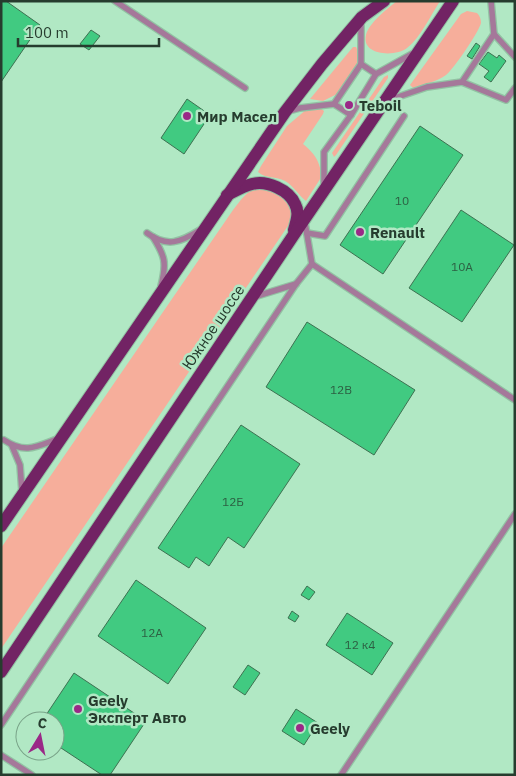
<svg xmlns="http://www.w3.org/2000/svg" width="516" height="776" font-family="'IBM Plex Sans',sans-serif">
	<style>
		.green { fill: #f6ae9b }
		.building { fill: #41ca81; stroke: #3d7151 }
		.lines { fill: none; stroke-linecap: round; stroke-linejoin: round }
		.lane-casing { stroke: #92c2a3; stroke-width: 8 }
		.primary-casing { stroke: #92c2a3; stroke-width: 14 }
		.lane { stroke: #a5789a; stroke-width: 5.5 }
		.primary { stroke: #722364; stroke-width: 12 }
		.poi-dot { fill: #9a2987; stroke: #b1e8c4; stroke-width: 2 }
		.labels { text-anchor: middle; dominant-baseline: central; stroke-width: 5; stroke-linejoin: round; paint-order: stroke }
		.number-label { font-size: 12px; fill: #2d6043 }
		.poi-label { font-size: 15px; font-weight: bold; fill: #263c2e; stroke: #b1e8c4; text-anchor: start }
		.street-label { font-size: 15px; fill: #263c2e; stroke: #b1e8c4 }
	</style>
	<rect width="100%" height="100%" fill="#b1e8c4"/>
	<g class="green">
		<path d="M 397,1 L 440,1 C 431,15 420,38 407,48 C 396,57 361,56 366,35 C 369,23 387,9 397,1 Z"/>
		<path d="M 467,11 L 477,13 C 480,16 481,19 481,23 C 479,32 453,70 446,75 C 436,82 424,84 413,88 L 410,85 L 461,14 Z"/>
		<polygon points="353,47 356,47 360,55 359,61 337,94 323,101 310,99"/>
		<polygon points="388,75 388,78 336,155 334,157 332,153 384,77"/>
		<path d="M 320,108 L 324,111 L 323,114 L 303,144 C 315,154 319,160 322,176 L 306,201 C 298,195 294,186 285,181 C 276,176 266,179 258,172 L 261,166 L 287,126 L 307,109 Z"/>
		<path d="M 263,187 L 288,197 L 294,217 L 1,649 L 1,548 L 233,210 C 242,199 247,189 263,187 Z"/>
	</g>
	<g class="building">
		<polygon points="1,1 6,1 40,25 1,82"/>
		<polygon points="91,30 100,36 89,50 80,44"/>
		<polygon points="476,43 480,46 472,59 467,56"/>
		<polygon points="488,52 497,58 499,55 506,61 491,82 484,77 489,71 479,64"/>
		<polygon points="187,99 210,115 184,154 161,138"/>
		<polygon points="420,126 463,155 383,274 340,245"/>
		<polygon points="461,210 514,245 462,322 409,288"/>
		<polygon points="307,322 415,390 374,455 266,387"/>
		<polygon points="241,425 300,464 244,548 228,537 209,566 196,557 189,568 158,548"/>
		<polygon points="136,580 206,628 168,684 98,636"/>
		<polygon points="307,586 315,592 309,600 301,595"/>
		<polygon points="292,611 299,616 295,622 288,618"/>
		<polygon points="347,613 393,643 372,675 326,645"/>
		<polygon points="248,665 260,673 245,695 233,687"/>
		<polygon points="74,673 146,721 110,775 102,775 55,744 55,721 42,721"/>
		<polygon points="296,709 318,723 304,745 282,731"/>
	</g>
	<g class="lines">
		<defs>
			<g id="lane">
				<polyline points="115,1 245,88"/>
				<polyline points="494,34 515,57"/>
				<polyline points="361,64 376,74"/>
				<polyline points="462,82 506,100 515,88"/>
				<polyline points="389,100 427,87 462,82 494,34 491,1"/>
				<polyline points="334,104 361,64 361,22"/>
				<polyline points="289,111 300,108 334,104 351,115"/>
				<polyline points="324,185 324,152 351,115 376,74 412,54"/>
				<polyline points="305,223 312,264 515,400"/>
				<path d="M 147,233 C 167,248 181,242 200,230"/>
				<polyline points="307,233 325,236 404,116"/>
				<path d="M 153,237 C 165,256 167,263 161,286"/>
				<polyline points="254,297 296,284"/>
				<path d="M 4,440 C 25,454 36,447 57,439"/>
				<polyline points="12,446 20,465 22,492"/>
				<polyline points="1,725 296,284 312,264"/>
				<polyline points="1,755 32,775"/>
				<polyline points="341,775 515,514"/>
			</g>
			<g id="primary">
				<path d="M 227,195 C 235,191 244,186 252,184 C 267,180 289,190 295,204 C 300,213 296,222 294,230"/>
				<polyline points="1,526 285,112 322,64 362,17 384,1"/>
				<polyline points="1,672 293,236 453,1"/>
			</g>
		</defs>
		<use href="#lane" class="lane-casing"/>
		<use href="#primary" class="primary-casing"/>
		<use href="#lane" class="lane"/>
		<use href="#primary" class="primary"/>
	</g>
	<g class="poi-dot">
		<circle cx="349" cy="105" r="5"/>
		<circle cx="187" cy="116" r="5"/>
		<circle cx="360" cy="232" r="5"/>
		<circle cx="78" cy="709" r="5"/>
		<circle cx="300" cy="728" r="5"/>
	</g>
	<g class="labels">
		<g class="number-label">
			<text x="402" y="200">10</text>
			<text x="462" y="266">10А</text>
			<text x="341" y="389">12В</text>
			<text x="233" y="501">12Б</text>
			<text x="152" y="632">12А</text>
			<text x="360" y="644">12 к4</text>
		</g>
		<g class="poi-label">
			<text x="359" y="105">Teboil</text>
			<text x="197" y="116">Мир Масел</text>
			<text x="370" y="232">Renault</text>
			<text x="88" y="700">Geely<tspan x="88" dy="17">Эксперт Авто</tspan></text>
			<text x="310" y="728">Geely</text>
		</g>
		<g class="street-label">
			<text transform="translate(213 327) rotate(-56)">Южное шоссе</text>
		</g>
	</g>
	<rect width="516" height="776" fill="none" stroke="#263c2e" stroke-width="5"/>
	<g transform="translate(40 736) rotate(10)"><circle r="24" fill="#b1e8c4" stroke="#79a388"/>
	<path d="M0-4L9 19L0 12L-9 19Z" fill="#9a2987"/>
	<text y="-8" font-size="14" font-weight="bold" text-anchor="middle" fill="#263c2e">С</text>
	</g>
	<path d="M18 38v8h141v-8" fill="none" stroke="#263c2e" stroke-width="2.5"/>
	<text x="25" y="38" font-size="15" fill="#263c2e" stroke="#b1e8c4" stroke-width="4" paint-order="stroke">100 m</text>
</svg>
